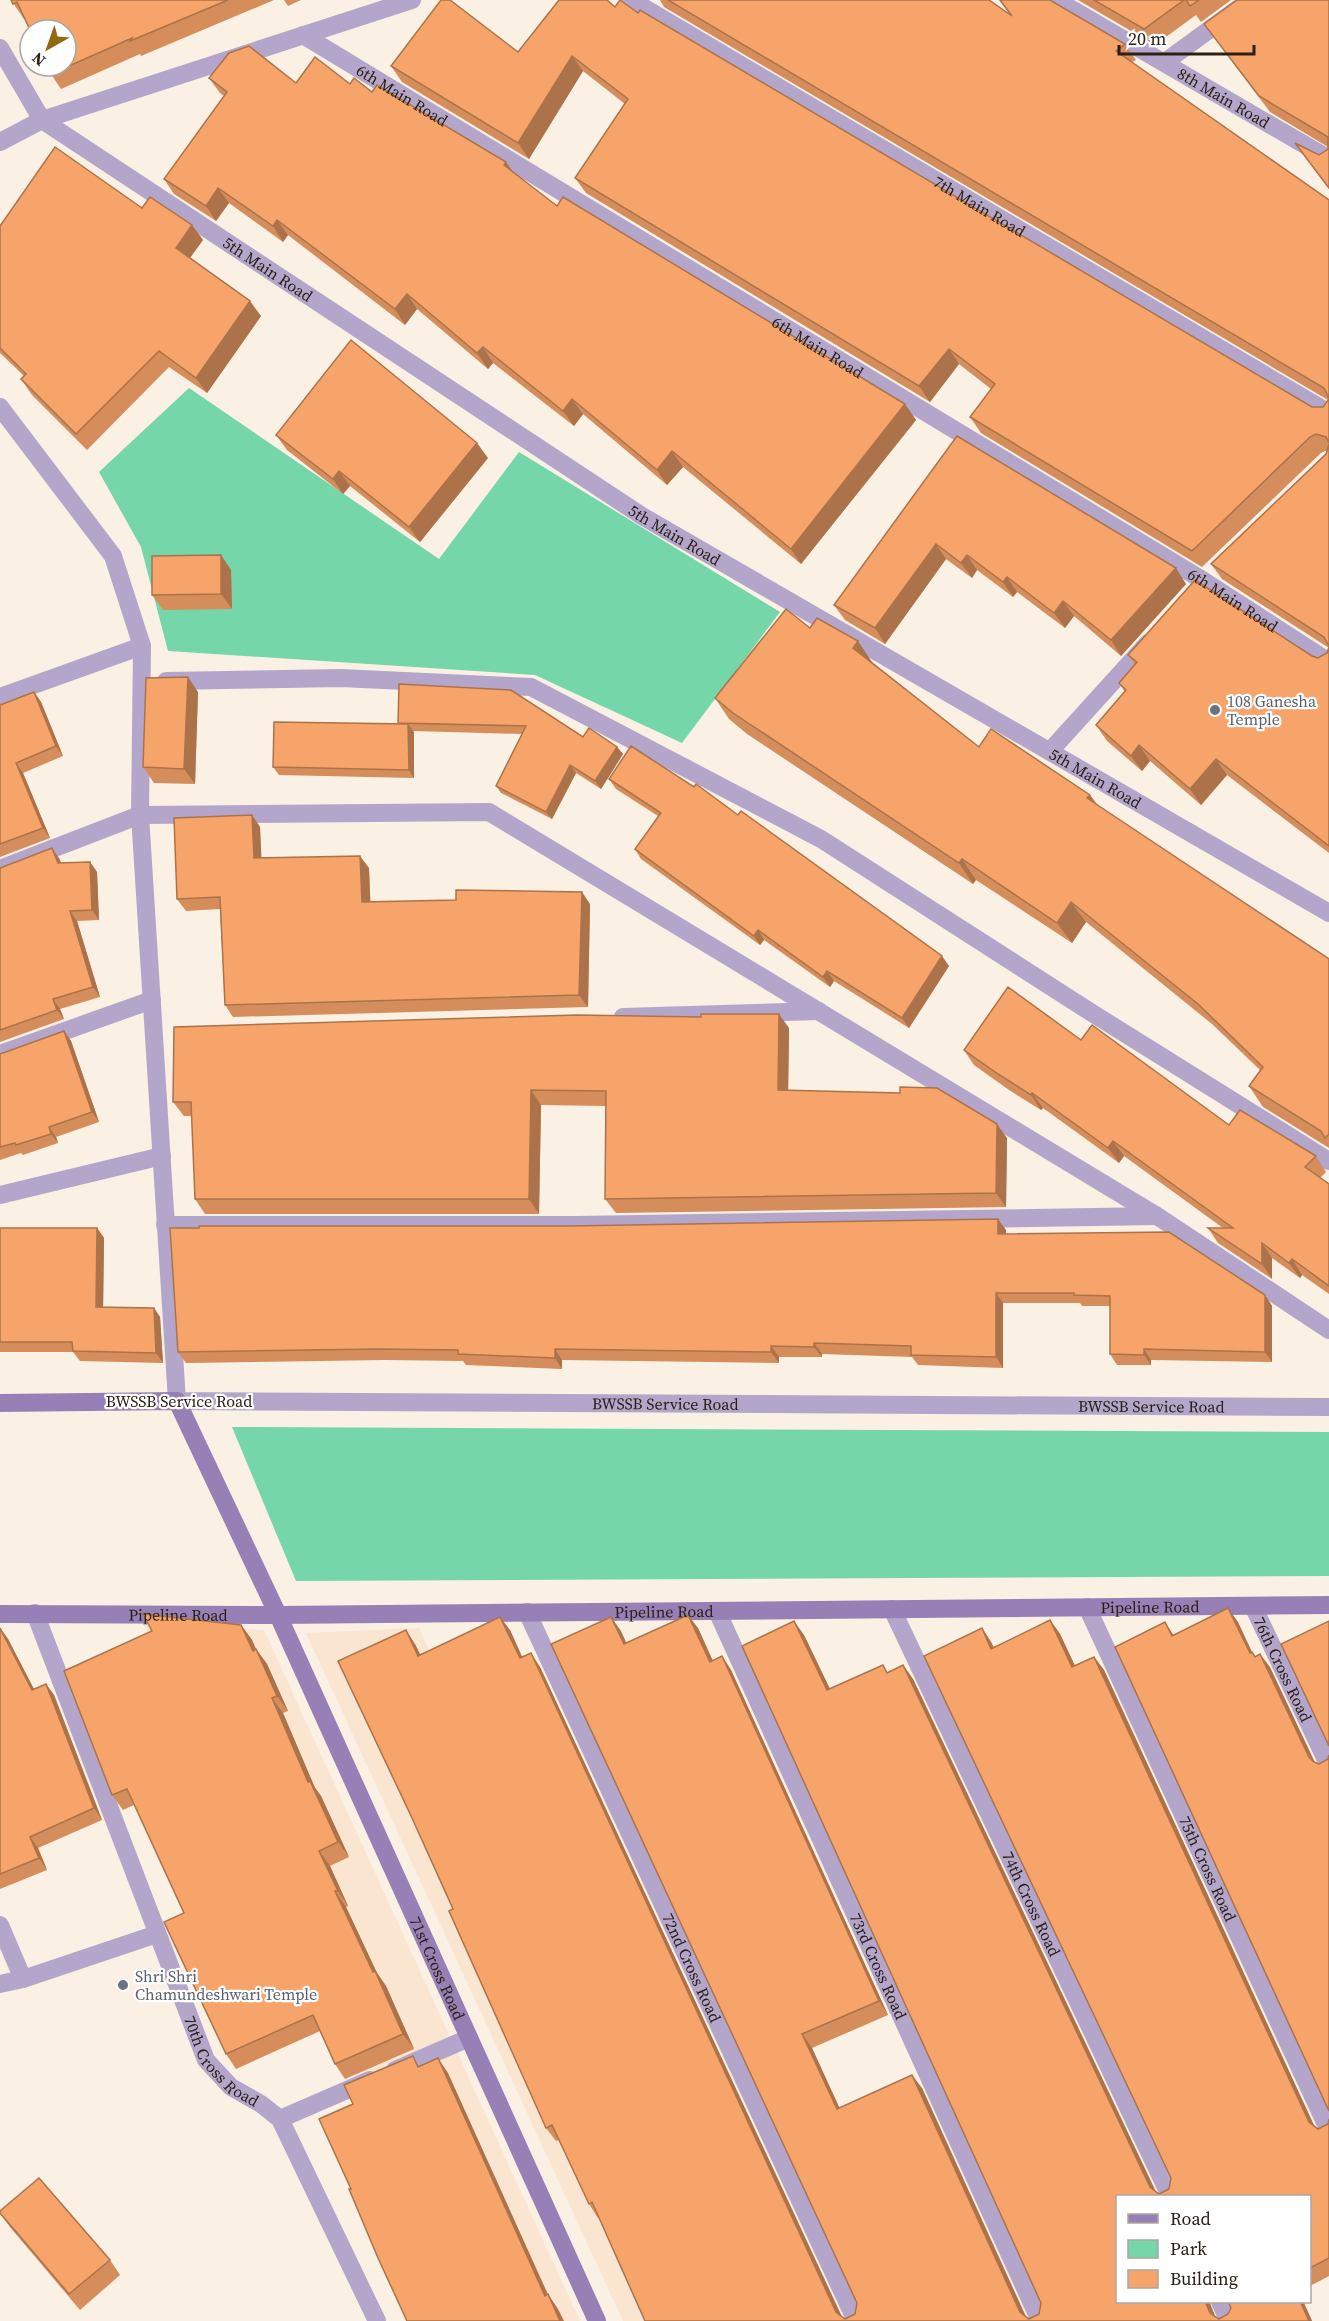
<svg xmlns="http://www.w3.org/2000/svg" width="1329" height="2321" font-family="'Source Serif 4',serif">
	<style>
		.built { fill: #fae5d1 }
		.green { fill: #74d6a9 }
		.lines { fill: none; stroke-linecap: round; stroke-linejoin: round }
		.street { stroke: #b4a6cb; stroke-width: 18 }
		.secondary { stroke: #9680b6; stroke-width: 18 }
		.wall { fill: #d48d5b }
		.shaded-wall { fill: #ac734a }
		.building { fill: #f6a46a; stroke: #ac734a; stroke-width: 1.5 }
		.worship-dot { fill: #6b7280; stroke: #fff; stroke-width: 2 }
		.labels { text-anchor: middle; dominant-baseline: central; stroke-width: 4.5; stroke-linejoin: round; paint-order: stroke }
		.street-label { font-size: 16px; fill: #2a2015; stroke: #fff }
		.worship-label { font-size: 16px; fill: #5b616d; stroke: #fff; text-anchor: start }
	</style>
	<rect width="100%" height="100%" fill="#fbf0e4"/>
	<g class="built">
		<polygon points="143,1623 264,1630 580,2321 473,2321"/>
		<polygon points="419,1628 736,2321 623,2321 306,1633"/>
	</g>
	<g class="green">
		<polygon points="189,388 439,559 519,452 780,612 682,743 535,675 168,651 141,547 99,472"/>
		<polygon points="232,1427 1329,1432 1329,1576 296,1581"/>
	</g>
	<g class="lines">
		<g class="street">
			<path id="s1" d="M 631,0 L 1329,413"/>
			<path id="s2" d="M 1056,0 L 1329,159"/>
			<path id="s3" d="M 303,35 L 1204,581 L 1329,662"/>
			<path id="s4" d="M 0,48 L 42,120 L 642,516 L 1329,913"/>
			<polyline points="1165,62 1250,0"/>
			<polyline points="0,142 42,120 412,0"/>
			<path id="s5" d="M 0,407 L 113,556 L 142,646 L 140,815 L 177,1401 L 1329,1407"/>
			<polyline points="166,681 341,678 531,687 821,839 1092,1013 1329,1161"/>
			<polyline points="0,697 142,646"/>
			<polyline points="1050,751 1148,643"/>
			<polyline points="0,869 140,815 489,812 1157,1216 1329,1330"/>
			<polyline points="623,1017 819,1011"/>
			<polyline points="0,1054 152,1000"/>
			<polyline points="0,1195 162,1156"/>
			<polyline points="165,1225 576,1225 1157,1216"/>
			<path id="s6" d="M 1253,1606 L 1329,1766"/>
			<path id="s7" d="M 1087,1607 L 1329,2131"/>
			<path id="s8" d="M 892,1609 L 1170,2196"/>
			<path id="s9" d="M 717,1611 L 1040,2321"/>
			<path id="s10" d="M 527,1612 L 856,2321"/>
			<path id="s11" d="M 35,1613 L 206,2060 L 231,2087 L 261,2104 L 280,2119 L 377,2321"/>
			<polyline points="0,1925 23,1979"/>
			<polyline points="0,1984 23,1979 157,1934"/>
			<polyline points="395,2070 469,2038"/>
			<polyline points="280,2119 370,2080"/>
			<polyline points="1220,2302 1229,2321"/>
		</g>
		<g class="secondary">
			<path id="s12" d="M 0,1403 L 177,1401 L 278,1615 L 597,2321"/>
			<path id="s13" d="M 0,1614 L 278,1615 L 1329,1605"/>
		</g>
	</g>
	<g class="wall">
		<polygon points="11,0 274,0 141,56 140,54 61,89 51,74 25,19 24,19"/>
		<polygon points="284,0 301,0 288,6"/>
		<polygon points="660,0 989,0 1010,14 999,0 1050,0 1125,44 1136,60 1132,62 1329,200 1329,853 1227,775 1201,805 1150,761 1142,771 1107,741 1096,725 1125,692 1119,683 1135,665 1128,655 1312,656 1318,658 1327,653 1329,648 1222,579 1211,564 1326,454 1327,450 1321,453 1202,567 981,433 970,417 991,389 959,364 930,402 586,193 575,178 625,104 583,71 529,159 402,82 391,66 518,52 615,7 638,13 1312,407 1323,407 1328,400 664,7"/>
		<polygon points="1078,0 1231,0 1201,22 1196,15 1155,45"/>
		<polygon points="1329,0 1329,189 1295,143 1319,155 1328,149 1328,147 1270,112 1204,24"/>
		<polygon points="209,78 296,83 350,84 372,92 506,162 513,172 557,206 905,404 916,420 801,564 683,467 667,485 583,414 574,426 493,363 488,369 417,309 405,325 288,235 283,242 229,203 216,221 174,194 164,179 224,96 220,93"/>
		<polygon points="142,208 192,225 203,240 190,258 261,316 207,393 169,367 87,450 32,395 21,379 24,376 0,353 0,226"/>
		<polygon points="276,435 488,458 420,542 350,486 343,494 287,450"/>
		<polygon points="957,436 1186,584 1121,656 1074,616 1065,628 1017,592 1013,597 977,570 972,578 946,559 885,644 845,620 834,605"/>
		<polygon points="221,555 231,570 232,609 163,610 152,595"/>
		<polygon points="810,628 872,662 979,747 1090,795 1097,805 1329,959 1329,1148 1263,1107 1249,1086 1260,1070 1212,1024 1086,922 1072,943 976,880 973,884 747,734 729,719 715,698"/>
		<polygon points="399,684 617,747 623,754 601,789 576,773 552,819 501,793 496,786 522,734 413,731 414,778 279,775 273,767 399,724"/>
		<polygon points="34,692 41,702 63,756 23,773 50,838 0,857 0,703 2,705"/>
		<polygon points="198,692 195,784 154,783 143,767"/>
		<polygon points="609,779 738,815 949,966 909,1028 834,981 830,987 764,940 760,945 641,859 635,849 658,816 616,789"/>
		<polygon points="252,815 260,827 261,858 369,868 370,902 590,904 588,1007 233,1017 225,1005 220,909 186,911 177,899"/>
		<polygon points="59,858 61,863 90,862 97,872 99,920 77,921 100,997 60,1009 64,1019 0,1042 0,868"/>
		<polygon points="789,1028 788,1090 1007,1138 1006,1207 616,1213 605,1199 606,1106 541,1105 539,1214 205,1214 195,1199 192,1116 184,1116 173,1102"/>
		<polygon points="64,1031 71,1041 99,1122 56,1137 58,1143 23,1155 21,1153 0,1160 0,1054"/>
		<polygon points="1081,1040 1229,1125 1316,1156 1326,1172 1320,1178 1329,1184 1329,1294 1302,1275 1300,1278 1272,1258 1272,1279 1218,1243 1208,1228 1223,1228 1124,1156 1119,1163 1043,1108 1041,1110 1009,1090 974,1065 964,1050"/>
		<polygon points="0,1228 97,1228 104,1238 103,1307 154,1308 160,1317 163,1363 80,1361 73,1352 0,1352"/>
		<polygon points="1006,1230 1006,1234 1265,1295 1272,1306 1272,1362 1151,1360 1151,1365 1117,1365 1110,1354 1110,1306 1082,1306 1080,1303 1003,1303 1003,1368 918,1365 912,1357 822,1354 822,1357 779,1357 779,1363 562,1360 562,1369 466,1365 463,1361 385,1360 186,1363 178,1352"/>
		<polygon points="1050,1620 1060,1634 1075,1666 1094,1657 1104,1670 1314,2126 1318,2129 1328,2124 1329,2119 1329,2276 1310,2286 1310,2196 1118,2196 1209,2301 1215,2316 1219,2319 1228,2314 1231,2308 1228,2301 1303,2301 1312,2321 645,2321 599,2217 598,2218 589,2204 559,2140 556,2141 546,2128 453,1909 415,1644 420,1654 510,1630 522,1657 540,1667 841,2316 845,2319 855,2314 857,2303 621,1631 626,1643 698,1628 713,1661 722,1656 731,1670 888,2015 812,2048 839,2108 922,2088 1025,2316 1029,2319 1039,2314 1041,2303 804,1635 830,1689 883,1665 888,1673 903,1665 913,1679 1155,2191 1159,2194 1169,2189 1171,2178 982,1628 991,1642 994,1648"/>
		<polygon points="241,1625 252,1640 256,1649 267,1664 288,1711 283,1713 315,1788 321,1796 349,1857 330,1866 348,1906 346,1907 377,1973 386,1986 414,2049 345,2079 335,2064 320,2031 236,2069 226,2054 184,1913 134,1805 123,1810 112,1795"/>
		<polygon points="0,1628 8,1639 34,1689 46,1684 54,1695 102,1820 38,1848 47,1870 0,1889"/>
		<polygon points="0,2213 110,2260 120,2275 80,2310 10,2227"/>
	</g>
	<g class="shaded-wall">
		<polygon points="572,56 583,71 529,159 518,143"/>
		<polygon points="506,162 517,178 504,165"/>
		<polygon points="218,188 229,203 216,221 206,206"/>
		<polygon points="277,220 288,235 283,242 273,226"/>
		<polygon points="192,225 203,240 186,263 176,248"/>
		<polygon points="407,294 417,309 405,325 395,309"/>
		<polygon points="250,301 261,316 207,393 196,378"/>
		<polygon points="483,347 493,363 488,369 477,353"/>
		<polygon points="949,349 959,364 930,402 919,386"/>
		<polygon points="572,399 583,414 574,426 563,411"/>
		<polygon points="905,404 916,420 801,564 791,549"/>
		<polygon points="477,443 488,458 420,542 409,527"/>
		<polygon points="672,451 683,467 667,485 657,470"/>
		<polygon points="339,471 350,486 343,494 333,479"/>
		<polygon points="936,544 946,559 885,644 875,628"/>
		<polygon points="221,555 231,570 232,609 221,594"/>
		<polygon points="967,555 977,570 972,578 961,563"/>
		<polygon points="1176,568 1186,584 1121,656 1111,640"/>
		<polygon points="1007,577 1017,592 1013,597 1003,582"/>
		<polygon points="1063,601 1074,616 1065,628 1054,613"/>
		<polygon points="858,641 872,662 867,668 853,648"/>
		<polygon points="188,677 198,692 195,784 184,769"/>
		<polygon points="34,692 41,702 63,756 56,746"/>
		<polygon points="408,724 414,732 414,778 409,770"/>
		<polygon points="1139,745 1150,761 1142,771 1131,756"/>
		<polygon points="617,747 623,754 601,789 595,781"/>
		<polygon points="1216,759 1227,775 1201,805 1190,789"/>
		<polygon points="16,763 23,773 50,838 43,828"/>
		<polygon points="570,765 576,773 552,819 546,812"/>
		<polygon points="1090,795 1105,815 1087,798"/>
		<polygon points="252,815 260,827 262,870 254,858"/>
		<polygon points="52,848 59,858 65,873 58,863"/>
		<polygon points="360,856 369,868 371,915 362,902"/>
		<polygon points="962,859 976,880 973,884 959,863"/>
		<polygon points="90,862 97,872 99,920 92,910"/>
		<polygon points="582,892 590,904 588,1007 579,995"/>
		<polygon points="1071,902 1086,922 1072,943 1057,923"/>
		<polygon points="70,911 77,921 100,997 93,987"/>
		<polygon points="758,930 764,940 760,945 754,936"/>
		<polygon points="942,956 949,966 909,1028 902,1018"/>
		<polygon points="827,971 834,981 830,987 823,977"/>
		<polygon points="53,999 60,1009 64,1019 57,1010"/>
		<polygon points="779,1014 789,1028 788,1105 778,1090"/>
		<polygon points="64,1031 71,1041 99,1122 92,1112"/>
		<polygon points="531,1090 541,1105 539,1214 529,1199"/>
		<polygon points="1032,1093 1043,1108 1041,1110 1031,1095"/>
		<polygon points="997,1124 1007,1138 1006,1207 996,1193"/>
		<polygon points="49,1127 56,1137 58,1143 51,1134"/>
		<polygon points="1113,1141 1124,1156 1119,1163 1108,1148"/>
		<polygon points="998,1219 1006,1230 1006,1244 998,1234"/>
		<polygon points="97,1228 104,1238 103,1317 96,1307"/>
		<polygon points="1262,1243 1272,1258 1272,1279 1262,1264"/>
		<polygon points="1292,1259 1302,1275 1300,1278 1289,1263"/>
		<polygon points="996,1293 1003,1303 1003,1368 996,1357"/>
		<polygon points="1265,1295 1272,1306 1272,1362 1265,1352"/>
		<polygon points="154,1308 160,1317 163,1363 156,1353"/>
		<polygon points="814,1343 822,1354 822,1357 814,1347"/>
		<polygon points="771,1346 779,1357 779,1363 771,1352"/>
		<polygon points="555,1349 562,1360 562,1369 555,1358"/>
		<polygon points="1144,1349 1151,1360 1151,1365 1144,1355"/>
		<polygon points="1228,1608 1238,1622 1252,1652 1262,1665 1250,1653"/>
		<polygon points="688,1615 698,1628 719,1675 710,1662"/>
		<polygon points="500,1617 510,1630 529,1672 520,1658"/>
		<polygon points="611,1617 621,1631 633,1658 624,1644"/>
		<polygon points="1050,1620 1060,1634 1082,1681 1072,1667"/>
		<polygon points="794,1621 804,1635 837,1704 827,1690"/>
		<polygon points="1165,1622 1174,1636 1172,1636"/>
		<polygon points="241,1625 252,1640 263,1666 253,1651"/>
		<polygon points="0,1628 8,1639 40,1701 32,1690"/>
		<polygon points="982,1628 991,1642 1001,1662 991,1649"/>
		<polygon points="406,1630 415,1644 427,1669 418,1656"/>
		<polygon points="256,1649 267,1664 288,1711 277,1696"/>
		<polygon points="531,1653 540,1667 844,2321 836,2312"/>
		<polygon points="1260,1654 1270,1667 1319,1771 1309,1757"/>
		<polygon points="722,1656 731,1670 888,2015 879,2001"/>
		<polygon points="1094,1657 1104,1670 1319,2136 1309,2122"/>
		<polygon points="903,1665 913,1679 1158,2196 1150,2187"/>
		<polygon points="46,1684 54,1695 102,1820 94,1808"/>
		<polygon points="272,1698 283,1713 315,1788 321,1796 349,1857 338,1842 308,1782"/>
		<polygon points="30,1837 38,1848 47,1870 39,1858"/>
		<polygon points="319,1851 330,1866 348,1906 338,1891"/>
		<polygon points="335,1891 346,1907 377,1973 386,1986 414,2049 403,2034"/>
		<polygon points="802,2034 812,2048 846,2122 837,2109"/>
		<polygon points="438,2058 448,2073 555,2310 545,2296"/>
		<polygon points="912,2075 922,2088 1028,2321 1020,2312"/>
		<polygon points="548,2294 558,2309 564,2321 560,2321"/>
		<polygon points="1205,2301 1209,2301 1217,2321 1210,2313"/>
		<polygon points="1300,2301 1303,2301 1312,2321 1309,2321"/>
	</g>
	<g class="building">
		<polygon points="11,0 228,0 130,41 132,38 51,74 47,66 66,66 66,30 30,30 17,2 13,4"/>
		<polygon points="441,0 450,0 518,52 559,0 607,0 615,7 620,0 638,13 640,10 1312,407 1323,407 1329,399 1329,443 1326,437 1316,434 1310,437 1192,551 970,417 995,384 949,349 919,386 575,178 628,99 572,56 518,143 391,66"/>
		<polygon points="668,0 989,0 1012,16 1000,0 1050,0 1125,44 1116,51 1329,200 1329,398 1324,388"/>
		<polygon points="1094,0 1184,0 1144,29"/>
		<polygon points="1186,0 1199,0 1190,6"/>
		<polygon points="1237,0 1329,0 1329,188 1295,143 1319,155 1328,149 1328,137 1259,96 1204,24"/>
		<polygon points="249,46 296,83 315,57 350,84 354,78 372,92 377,85 506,162 504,165 557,206 563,197 905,404 791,549 672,451 657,470 572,399 563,411 483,347 477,353 407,294 395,309 277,220 273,226 218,188 206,206 164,179 227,92 209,78 229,53"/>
		<polygon points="55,147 142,208 150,197 192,225 176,248 250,301 196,378 159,351 76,434 21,379 26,374 0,348 0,226"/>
		<polygon points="351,340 477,443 409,527 339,471 333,479 276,435"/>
		<polygon points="957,436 1176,568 1111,640 1063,601 1054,613 1007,577 1003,582 967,555 961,563 936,544 875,628 834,605"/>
		<polygon points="1329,444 1329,646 1324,637 1211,564 1326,454"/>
		<polygon points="221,555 221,594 152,595 152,556"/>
		<polygon points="1195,580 1312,656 1318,658 1327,653 1329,647 1329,846 1216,759 1190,789 1139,745 1131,756 1096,725 1126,690 1119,683 1137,662 1128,655"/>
		<polygon points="786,609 810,628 817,618 858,641 853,648 979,747 991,729 1090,795 1087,798 1329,959 1329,1134 1325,1138 1321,1131 1249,1086 1263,1067 1198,1004 1071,902 1057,923 962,859 959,863 733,713 715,698"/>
		<polygon points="188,677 184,769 143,767 146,678"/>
		<polygon points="399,684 511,690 583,737 589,728 617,747 595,781 570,765 546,812 496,786 526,726 398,723"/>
		<polygon points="34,692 56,746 16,763 43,828 0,844 0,705"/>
		<polygon points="274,722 408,724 409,770 273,767"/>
		<polygon points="631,746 694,787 696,784 738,815 741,811 942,956 902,1018 827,971 823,977 758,930 754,936 635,849 661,813 609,779"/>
		<polygon points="252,815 254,858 360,856 362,902 456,900 456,890 582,892 579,995 225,1005 220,897 177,899 174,818"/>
		<polygon points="52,848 58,863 90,862 92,910 70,911 93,987 53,999 57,1010 0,1030 0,868"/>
		<polygon points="1008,987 1081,1040 1092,1025 1229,1125 1240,1110 1316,1156 1305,1167 1329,1184 1329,1286 1292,1259 1289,1263 1262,1243 1262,1264 1208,1228 1233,1228 1113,1141 1108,1148 1032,1093 1031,1095 998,1074 964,1050"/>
		<polygon points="701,1014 779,1014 778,1090 900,1093 900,1087 937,1088 997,1124 996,1193 605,1199 606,1091 531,1090 529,1199 195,1199 191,1102 173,1102 174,1027 577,1015 701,1017"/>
		<polygon points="64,1031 92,1112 49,1127 51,1134 16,1145 15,1143 0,1147 0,1054"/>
		<polygon points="998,1219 998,1234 1169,1232 1265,1295 1265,1352 1144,1349 1144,1355 1110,1354 1110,1296 1074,1295 1074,1293 996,1293 996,1357 911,1355 911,1346 814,1343 814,1347 771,1346 771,1352 555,1349 555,1358 458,1354 458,1350 378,1349 178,1352 170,1228 199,1228 199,1226 569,1226"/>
		<polygon points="0,1228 97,1228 96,1307 154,1308 156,1353 73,1351 72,1342 0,1342"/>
		<polygon points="1228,1608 1250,1653 1252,1652 1255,1657 1260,1654 1309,1757 1314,1762 1319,1764 1328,1759 1329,1755 1329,2111 1115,1647 1165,1622 1172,1636"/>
		<polygon points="143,1614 241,1625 253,1651 256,1649 277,1696 272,1698 308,1782 310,1781 338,1842 319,1851 338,1891 335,1891 373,1972 375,1971 403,2034 335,2064 313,2015 226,2054 164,1922 184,1913 127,1789 112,1795 64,1671 152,1631"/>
		<polygon points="688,1615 710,1662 722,1656 879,2001 802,2034 837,2109 912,2075 1020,2312 1029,2319 1039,2314 1041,2303 742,1646 794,1621 827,1690 883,1665 887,1673 903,1665 1150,2187 1159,2194 1169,2189 1171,2178 924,1656 982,1628 991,1649 1050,1620 1072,1667 1094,1657 1309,2122 1318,2129 1328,2124 1329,2119 1329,2258 1310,2268 1310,2196 1118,2196 1118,2301 1205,2301 1210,2313 1219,2319 1228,2314 1231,2308 1228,2301 1300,2301 1309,2321 645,2321 592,2202 589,2204 552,2125 546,2128 449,1911 453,1909 412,1818 338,1661 406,1630 418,1656 500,1617 520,1658 531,1653 836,2312 845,2319 855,2314 857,2303 551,1644 611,1617 624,1644"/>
		<polygon points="1329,1621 1329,1746 1281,1644"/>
		<polygon points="0,1628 32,1690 46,1684 94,1808 30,1837 39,1858 0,1874"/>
		<polygon points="413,2056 418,2067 438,2058 545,2296 548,2294 560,2321 407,2321 378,2258 349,2189 351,2189 319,2119 353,2104 344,2085"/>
		<polygon points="39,2178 110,2260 69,2294 0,2213 0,2211"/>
	</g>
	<g class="worship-dot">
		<circle cx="1215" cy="710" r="6"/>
		<circle cx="123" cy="1985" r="6"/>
	</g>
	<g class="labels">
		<g class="street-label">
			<text stroke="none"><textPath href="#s3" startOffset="116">6th Main Road</textPath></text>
			<text stroke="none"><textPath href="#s2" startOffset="194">8th Main Road</textPath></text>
			<text stroke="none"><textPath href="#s1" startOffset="405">7th Main Road</textPath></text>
			<text stroke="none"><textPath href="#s4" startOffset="354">5th Main Road</textPath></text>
			<text stroke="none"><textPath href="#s3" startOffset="602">6th Main Road</textPath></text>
			<text stroke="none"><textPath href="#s4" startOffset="840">5th Main Road</textPath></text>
			<text stroke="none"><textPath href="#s3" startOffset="1088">6th Main Road</textPath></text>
			<text stroke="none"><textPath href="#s4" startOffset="1326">5th Main Road</textPath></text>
			<text x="179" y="1401">BWSSB Service Road</text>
			<text stroke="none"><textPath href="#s5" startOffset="1526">BWSSB Service Road</textPath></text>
			<text stroke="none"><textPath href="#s5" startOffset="2012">BWSSB Service Road</textPath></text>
			<text stroke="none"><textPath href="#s13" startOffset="1150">Pipeline Road</textPath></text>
			<text stroke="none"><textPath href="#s13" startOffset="664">Pipeline Road</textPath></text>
			<text stroke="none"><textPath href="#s13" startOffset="178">Pipeline Road</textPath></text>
			<text stroke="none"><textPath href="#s6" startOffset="70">76th Cross Road</textPath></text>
			<text stroke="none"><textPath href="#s7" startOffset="288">75th Cross Road</textPath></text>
			<text stroke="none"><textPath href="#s8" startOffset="326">74th Cross Road</textPath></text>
			<text stroke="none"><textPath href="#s9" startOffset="390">73rd Cross Road</textPath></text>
			<text stroke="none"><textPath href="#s10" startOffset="392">72nd Cross Road</textPath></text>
			<text stroke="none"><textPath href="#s12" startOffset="801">71st Cross Road</textPath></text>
			<text stroke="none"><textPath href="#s11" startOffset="489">70th Cross Road</textPath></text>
		</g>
		<g class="worship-label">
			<text x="1227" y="701">108 Ganesha<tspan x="1227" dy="18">Temple</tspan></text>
			<text x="135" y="1976">Shri Shri<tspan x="135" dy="18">Chamundeshwari Temple</tspan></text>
		</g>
	</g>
	<rect x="1116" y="2195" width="195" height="108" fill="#ffffff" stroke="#aaa6a1" stroke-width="1.5"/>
	<rect x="1128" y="2214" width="30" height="9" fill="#9680b6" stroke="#aaa6a1" stroke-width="1.5"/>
	<text x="1170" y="2225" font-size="18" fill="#2a2015">Road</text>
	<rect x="1128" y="2240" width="30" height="18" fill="#74d6a9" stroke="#aaa6a1" stroke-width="1.5"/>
	<text x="1170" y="2255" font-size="18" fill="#2a2015">Park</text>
	<rect x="1128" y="2270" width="30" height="18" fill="#f6a46a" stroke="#aaa6a1" stroke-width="1.5"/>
	<text x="1170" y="2285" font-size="18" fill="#2a2015">Building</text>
	<g transform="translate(48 48) rotate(220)"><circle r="28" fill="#ffffff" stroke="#aaa6a1" stroke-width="1.5"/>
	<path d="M0-4.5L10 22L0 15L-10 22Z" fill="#91670f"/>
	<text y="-9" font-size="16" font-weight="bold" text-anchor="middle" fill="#2a2015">N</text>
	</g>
	<path d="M1119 45v9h135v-9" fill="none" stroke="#2a2015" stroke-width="3"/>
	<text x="1128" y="45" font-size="18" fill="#2a2015" stroke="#ffffff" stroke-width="4.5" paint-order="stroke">20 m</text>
</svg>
